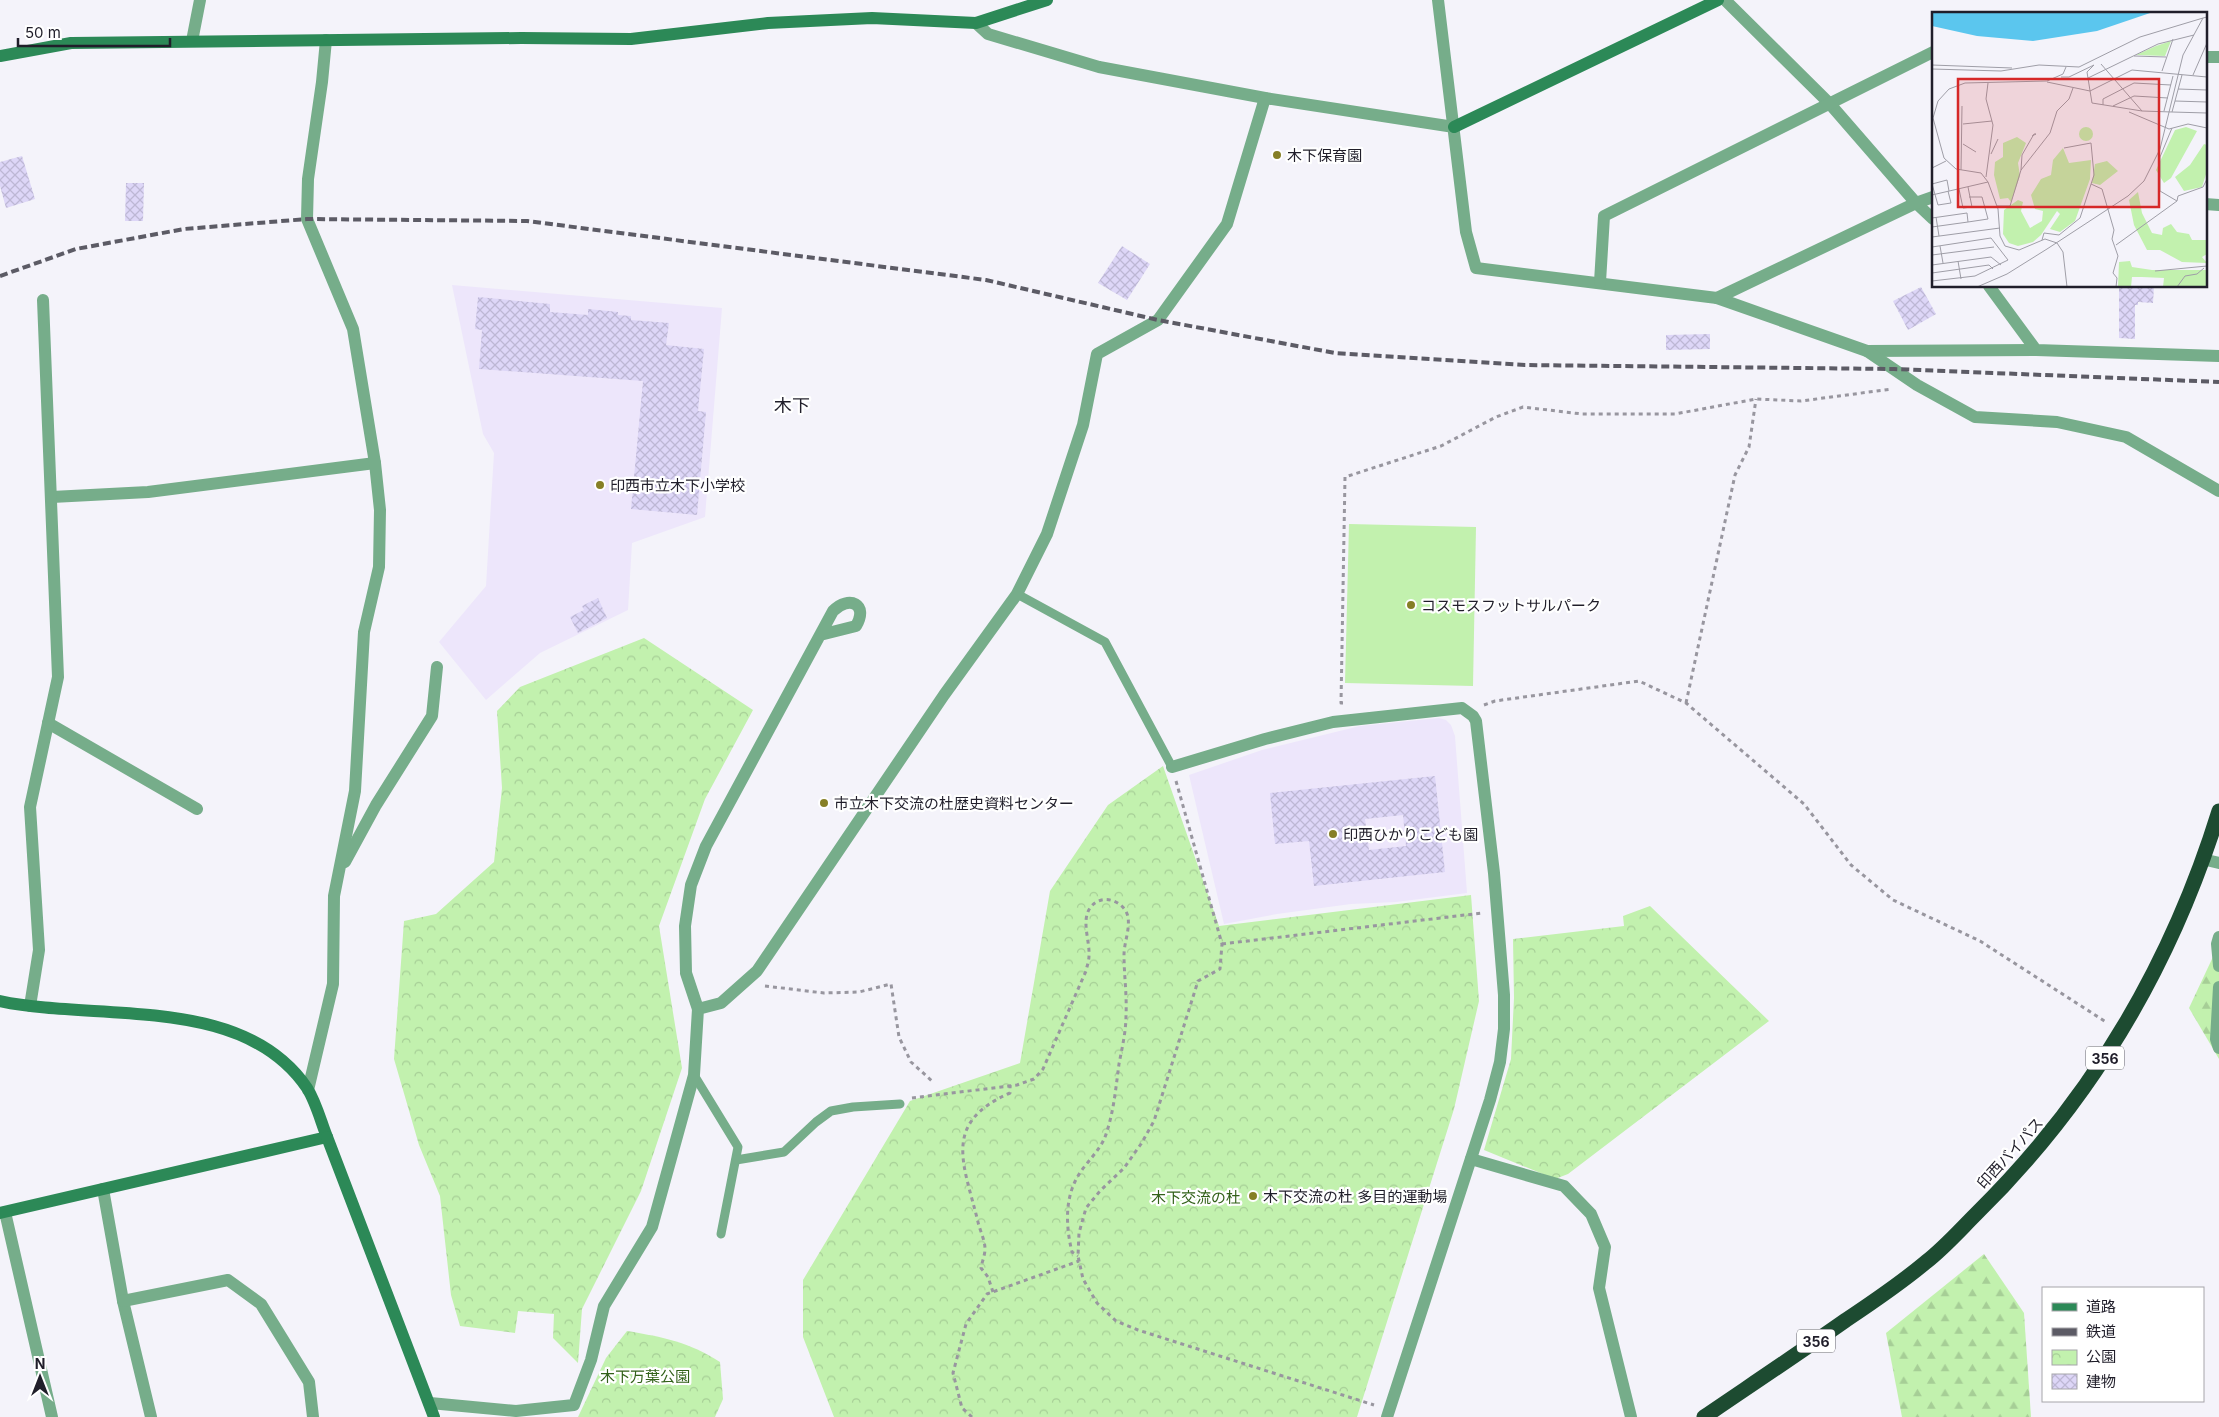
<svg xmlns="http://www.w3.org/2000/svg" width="2219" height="1417" font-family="Inter,'Noto Sans JP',sans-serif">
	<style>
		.education { fill: #ede6fb }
		.grass { fill: #c2f1ae }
		.forest { fill: url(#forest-firs) }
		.park { fill: url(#park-crowns) }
		.building { fill: url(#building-cross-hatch); fill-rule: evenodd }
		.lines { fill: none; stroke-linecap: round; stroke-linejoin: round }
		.path { stroke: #98969f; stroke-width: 3; stroke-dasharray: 4 4; stroke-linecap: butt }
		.lane { stroke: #76ad8a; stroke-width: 9 }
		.street { stroke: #76ad8a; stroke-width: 12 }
		.secondary { stroke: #2c8957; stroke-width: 12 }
		.highway { stroke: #1d4b31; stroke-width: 15 }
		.rail { stroke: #5c5b65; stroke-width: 4; stroke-dasharray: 8 4; stroke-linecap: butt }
		.poi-dot { fill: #867f26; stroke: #fff; stroke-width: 2 }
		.labels { text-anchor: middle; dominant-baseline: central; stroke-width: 4.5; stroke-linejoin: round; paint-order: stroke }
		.shield { fill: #fff; stroke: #63626a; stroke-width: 1 }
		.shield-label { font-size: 14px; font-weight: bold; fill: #201e2a }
		.poi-label { font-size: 15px; fill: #201e2a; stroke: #fff; text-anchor: start }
		.street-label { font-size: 15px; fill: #201e2a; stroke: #fff }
		.park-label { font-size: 15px; fill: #326119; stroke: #fff }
		.quarter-label { font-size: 18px; fill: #201e2a; stroke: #fff }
		.inset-road { fill: none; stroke: #9f9ea7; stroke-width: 1 }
		.view { fill: #d62828; fill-opacity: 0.15; stroke: #d62828; stroke-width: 2.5 }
		.inset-edge { fill: none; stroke: #201e2a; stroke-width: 2.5 }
	</style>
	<defs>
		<pattern id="forest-firs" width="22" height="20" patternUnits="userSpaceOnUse" patternTransform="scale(1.25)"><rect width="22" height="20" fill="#c2f1ae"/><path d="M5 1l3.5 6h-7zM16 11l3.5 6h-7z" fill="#a6ce96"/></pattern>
		<pattern id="park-crowns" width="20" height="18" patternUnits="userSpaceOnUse" patternTransform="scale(1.25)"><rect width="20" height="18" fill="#c2f1ae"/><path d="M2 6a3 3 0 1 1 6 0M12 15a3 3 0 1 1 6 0" fill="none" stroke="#a6ce96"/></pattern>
		<pattern id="building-cross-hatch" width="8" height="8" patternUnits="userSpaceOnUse" patternTransform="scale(1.25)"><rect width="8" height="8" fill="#ddd6f7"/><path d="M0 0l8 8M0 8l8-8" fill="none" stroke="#bdb7d4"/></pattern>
	</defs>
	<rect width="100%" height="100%" fill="#f4f3fa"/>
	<g class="education">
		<polygon points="452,285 722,308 705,517 632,543 628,610 540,653 486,700 439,642 486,586 494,453 483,434"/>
		<polygon points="1439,718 1446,720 1451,725 1455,736 1467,893 1396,902 1351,904 1277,914 1224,924 1189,775 1262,750 1360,726"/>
	</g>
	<polygon class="grass" points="1349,524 1476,527 1473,686 1345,683"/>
	<g class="forest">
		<polygon points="2219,944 2219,1059 2189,1008"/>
		<polygon points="1984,1254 2024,1313 2031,1417 1902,1417 1886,1333"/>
	</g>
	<g class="park">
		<polygon points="644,638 753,710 705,799 659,926 682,1068 641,1191 582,1309 578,1363 553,1338 554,1314 518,1311 515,1333 460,1326 451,1295 440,1196 419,1145 394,1059 404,921 436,914 494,862 502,788 497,711 520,687"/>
		<polygon points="1163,766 1219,926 1471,895 1479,1001 1454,1109 1357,1417 834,1417 803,1337 803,1280 910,1101 1020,1063 1050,891 1108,805"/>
		<polygon points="1650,906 1769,1021 1568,1174 1555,1179 1484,1150 1511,1059 1514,998 1513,939 1624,926 1623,916"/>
		<path d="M 627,1331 C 663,1337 689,1342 720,1362 L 723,1399 L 715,1417 L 578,1417 L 606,1358 Z"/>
	</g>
	<g class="building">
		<polygon points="22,156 35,199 6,208 0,186 0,162"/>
		<polygon points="126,183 144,183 143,221 125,221"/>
		<polygon points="1122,246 1150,264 1127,300 1098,283"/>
		<polygon points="2119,286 2154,286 2153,303 2138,302 2138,305 2135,305 2135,339 2119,338"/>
		<polygon points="1921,287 1936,314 1908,330 1893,301"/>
		<polygon points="478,297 550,304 550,312 588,315 588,309 618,312 618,315 631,316 631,320 669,323 666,345 704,349 698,411 706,412 697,515 631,509 643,381 479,369 482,330 475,329"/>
		<polygon points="1710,334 1710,349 1666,350 1666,335"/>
		<polygon points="598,598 607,618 578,633 570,617 584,610 582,606"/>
		<path d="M 1435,776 L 1445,872 L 1314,886 L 1309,841 L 1275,844 L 1270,793 ZM 1403,815 L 1406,846 L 1369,850 L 1365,819 Z"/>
	</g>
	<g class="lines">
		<g class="path">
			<polyline points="1343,703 1341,703 1345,477 1441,446 1496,417 1523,407 1582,414 1675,414 1756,399 1801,401 1892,389"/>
			<polyline points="1686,703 1735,475 1749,447 1756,399"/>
			<polyline points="1484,705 1495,701 1639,681 1686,703 1804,804 1851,865 1893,900 1980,941 2106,1022"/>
			<polyline points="1176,781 1222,944 1220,969 1198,981 1154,1121 1141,1144 1124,1168 1100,1191 1086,1208 1079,1233 1078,1256 1083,1279 1097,1303 1116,1321 1138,1330 1374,1405"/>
			<polyline points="1222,944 1482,913"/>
			<polyline points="765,986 824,993 859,992 891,984 899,1037 911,1062 932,1081"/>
			<path d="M 912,1098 L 1017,1085 L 1034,1079 L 1043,1069 L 1086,971 C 1087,966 1089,961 1089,956 C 1090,941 1081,921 1090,908 C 1101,892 1125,901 1128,917 C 1130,930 1124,943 1124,955 C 1124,975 1127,995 1126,1015 C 1126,1032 1122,1048 1119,1064 C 1116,1086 1114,1110 1107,1131 C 1103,1146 1094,1154 1085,1166 C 1064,1191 1065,1223 1072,1252 L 1078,1256"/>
			<path d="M 993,1292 L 988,1277 L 981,1268 C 982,1262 985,1255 985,1249 C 985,1240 980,1231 978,1222 C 964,1164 941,1123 1010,1093 L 1010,1085"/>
			<polyline points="972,1417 962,1408 953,1373 966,1324 987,1294 1079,1261"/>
		</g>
		<g class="lane">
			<polyline points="1017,594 1105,642 1172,767"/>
			<polyline points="694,1075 738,1147 721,1234"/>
			<polyline points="736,1160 784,1152 816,1122 831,1111 853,1107 900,1104"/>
		</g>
		<g class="street">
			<polyline points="1438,0 1466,232 1476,268 1717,298 1867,351 2036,350"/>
			<polyline points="1725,0 1830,104 1916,203 1933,219"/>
			<polyline points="976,23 988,34 1099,67 1265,98 1454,127"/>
			<polyline points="192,41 200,0"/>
			<polyline points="2205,57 2219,57"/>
			<polyline points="2205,204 2219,205"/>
			<polyline points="1600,282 1604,216 1933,52"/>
			<polyline points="1989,286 2036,350 2219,356"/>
			<polyline points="1717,298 1916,203 1933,197"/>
			<polyline points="1867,351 1917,385 1975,417 2057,422 2126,437 2219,491"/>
			<polyline points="52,497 148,492 375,463"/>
			<polyline points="48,723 197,809"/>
			<polyline points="1172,767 1265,739 1333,722 1462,708 1473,716 1476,721 1494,873 1504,995 1504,1029 1500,1062 1490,1100 1387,1417"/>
			<polyline points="2202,859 2219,863"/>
			<polyline points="345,862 376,805 432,716 437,667"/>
			<polyline points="2219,937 2217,944 2219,966"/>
			<polyline points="2219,987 2216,1039 2219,1048"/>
			<polyline points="30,1006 39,950 30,807 58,677 43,300"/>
			<path d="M 698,1009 L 686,973 L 685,926 L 691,885 L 706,846 L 833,611 C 849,595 869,604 856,626 L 820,635"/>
			<polyline points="308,1090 333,984 334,896 355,791 364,632 379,567 380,510 375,463 353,329 307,219 308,179 322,82 326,40"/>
			<polyline points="1471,1159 1564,1186 1591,1214 1605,1247 1599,1288 1631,1417"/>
			<polyline points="103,1189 123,1301 151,1417"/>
			<polyline points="5,1212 52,1417"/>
			<polyline points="123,1301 228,1280 261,1304 309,1382 313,1417"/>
			<polyline points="430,1403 516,1411 574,1405 591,1360 604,1306 652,1227 694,1075 698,1009 721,1003 757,971 944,695 1017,594 1047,534 1083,425 1097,354 1158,320 1227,224 1265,98"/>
		</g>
		<g class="secondary">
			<polyline points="0,56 71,43 521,38 631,39 768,23 872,18 976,23 1047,0"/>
			<polyline points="1454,127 1718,0"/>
			<path d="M 0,1001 C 97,1022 243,993 307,1088 C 316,1102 321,1122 327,1137 L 0,1213"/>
			<polyline points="327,1137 434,1417"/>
		</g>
		<path class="highway" d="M 1704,1417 C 1751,1385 1799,1353 1846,1320 C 1873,1302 1901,1283 1926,1262 C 1944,1248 1960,1230 1976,1214 C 2092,1100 2171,966 2219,811"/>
		<polyline class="rail" points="0,276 76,249 184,229 307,219 527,221 986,280 1158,320 1335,353 1525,365 1894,369 2219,382"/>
	</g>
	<g class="poi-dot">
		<circle cx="1277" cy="155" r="5"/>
		<circle cx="600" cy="485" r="5"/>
		<circle cx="1411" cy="605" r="5"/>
		<circle cx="824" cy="803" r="5"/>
		<circle cx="1333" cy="834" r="5"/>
		<circle cx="1253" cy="1196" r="5"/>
	</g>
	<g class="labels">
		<g class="shield">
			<rect x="2086" y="1046.5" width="38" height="23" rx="4"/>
			<rect x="1797" y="1329.5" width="38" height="23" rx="4"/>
		</g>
		<g class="shield-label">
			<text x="2105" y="1058">356</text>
			<text x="1816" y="1341">356</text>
		</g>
		<g class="poi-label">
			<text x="1287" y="155">木下保育園</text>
			<text x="610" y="485">印西市立木下小学校</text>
			<text x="1421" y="605">コスモスフットサルパーク</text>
			<text x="834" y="803">市立木下交流の杜歴史資料センター</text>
			<text x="1343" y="834">印西ひかりこども園</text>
			<text x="1263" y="1196">木下交流の杜 多目的運動場</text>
		</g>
		<g class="street-label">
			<text transform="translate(2010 1153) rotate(-48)">印西バイパス</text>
		</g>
		<g class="park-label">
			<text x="1196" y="1197">木下交流の杜</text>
			<text x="645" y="1376">木下万葉公園</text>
		</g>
		<g class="quarter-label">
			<text x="792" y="405">木下</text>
		</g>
	</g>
	<g transform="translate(1932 12)">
		<rect width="275" height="275" fill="#f4f3fa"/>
		<path d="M147 122a7 7 0 1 1 14 0a7 7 0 1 1-14 0Z" fill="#c2f1ae"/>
		<path d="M 254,115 L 265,119 L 239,166 L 232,171 L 224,158 L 243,118 ZM 272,132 L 275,133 L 275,159 L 270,175 L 252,179 L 243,165 L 258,153 ZM 206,180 L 210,201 L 220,221 L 230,223 L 231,216 L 239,212 L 245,220 L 257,222 L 260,228 L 275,228 L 275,242 L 270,245 L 275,251 L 250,250 L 228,238 L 215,238 L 202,213 L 197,188 ZM 198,249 L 200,255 L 220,258 L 275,258 L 275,275 L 231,275 L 232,266 L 210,265 L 200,265 L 199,275 L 186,275 L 187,250 Z" fill="#c2f1ae"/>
		<path d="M 239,29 L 233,44 L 204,43 L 224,34 ZM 85,125 L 94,131 L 86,151 L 88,164 L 79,190 L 76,186 L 68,187 L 62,163 L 63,150 L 71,145 L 71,131 ZM 131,136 L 137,151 L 159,148 L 158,167 L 143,209 L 128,220 L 118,217 L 128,202 L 125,199 L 109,223 L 101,230 L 86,234 L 77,231 L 71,222 L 72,198 L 86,188 L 91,190 L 89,199 L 98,216 L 110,209 L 111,199 L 103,197 L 99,183 L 109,167 L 119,163 L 121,148 ZM 175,149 L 186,159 L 168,173 L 160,171 L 163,152 Z" fill="#c2f1ae"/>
		<path d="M 0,0 L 221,0 L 165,19 L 101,29 L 45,24 L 0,14 Z" fill="#5bc6ee"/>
		<path class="inset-road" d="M 202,44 L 234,45M 169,52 L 210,99 L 240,100M 0,53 L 80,56M 0,57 L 69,59 L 107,53 L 147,55 L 208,25 L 271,6M 230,59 L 241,27M 250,63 L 240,100 L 275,101M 261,63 L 275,31M 129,65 L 137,65 L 162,53 L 155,60 L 160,91 L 210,99M 156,66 L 226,32 L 262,23M 115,70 L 158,79 L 200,58 L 275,65M 246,77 L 275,78M 243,89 L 275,90M 171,93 L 171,87 L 202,71 L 239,73M 181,94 L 202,84 L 236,86M 232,99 L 241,64M 197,100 L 237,117 L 256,112 L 275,116M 31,112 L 60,109M 31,132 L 44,140M 59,142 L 66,127M 228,145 L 228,179 L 245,189M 228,145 L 240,116M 0,156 L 14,149M 29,158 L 30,94M 89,158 L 90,143 L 102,122 L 104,122 L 100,124M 54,165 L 61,113 L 54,87 L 56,71M 56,170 L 66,197 L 68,224 L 73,234 L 87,238 L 113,227 L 125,231M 0,172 L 6,193 L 19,191 L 16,179M 0,172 L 15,168 L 17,179M 159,172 L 170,177 L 182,218 L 180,227 L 186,244 L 181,261 L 185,266 L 184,275M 27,177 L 31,196 L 40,195 L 36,175M 0,183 L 56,170 L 49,161 L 24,157 L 12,146 L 1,106 L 6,89 L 17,77 L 33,71 L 115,69 L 131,62 L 134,55M 65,194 L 78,194 L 89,158 L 118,121 L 125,99 L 137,87 L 141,76M 4,205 L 7,224M 0,206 L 35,201 L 36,210 L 56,207 L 50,185 L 37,185M 0,215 L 36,210M 0,225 L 68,216M 110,228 L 112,221 L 127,223 L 148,206 L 162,163 L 159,131 L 132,136M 125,231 L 131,240 L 135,275M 184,233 L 245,189 L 246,184 L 271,175 L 275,167M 8,234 L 11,251M 0,235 L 59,226 L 76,248 L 43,264 L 0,269M 0,243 L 62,235M 26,249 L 29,267M 0,253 L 59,245 L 69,253M 223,259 L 275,254M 0,261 L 57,253 L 61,257M 45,275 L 75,262 L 115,237 L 196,184 L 212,169 L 228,137 L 251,43 L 271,6 L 275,5M 245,275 L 253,264 L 265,262 L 272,256"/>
		<path class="view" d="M 26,67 L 227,67 L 227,195 L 26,195 Z"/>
		<rect width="275" height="275" class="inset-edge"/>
	</g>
	<rect x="2042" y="1287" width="162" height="115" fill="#ffffff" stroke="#a6a5aa"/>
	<rect x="2052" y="1303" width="25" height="8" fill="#2c8957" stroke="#a6a5aa"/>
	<text x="2086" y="1312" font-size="15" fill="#201e2a">道路</text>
	<rect x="2052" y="1328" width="25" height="8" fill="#5c5b65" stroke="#a6a5aa"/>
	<text x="2086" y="1337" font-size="15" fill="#201e2a">鉄道</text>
	<rect x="2052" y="1350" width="25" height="15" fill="url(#park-crowns)" stroke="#a6a5aa"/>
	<text x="2086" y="1362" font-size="15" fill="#201e2a">公園</text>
	<rect x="2052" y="1374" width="25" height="15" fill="url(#building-cross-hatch)" stroke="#a6a5aa"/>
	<text x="2086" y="1387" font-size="15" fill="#201e2a">建物</text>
	<g transform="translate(40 1377)" stroke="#ffffff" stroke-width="4" paint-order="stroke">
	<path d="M0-4L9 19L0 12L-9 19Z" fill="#201e2a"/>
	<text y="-8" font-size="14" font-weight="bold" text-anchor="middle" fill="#201e2a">N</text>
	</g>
	<path d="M18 38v8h152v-8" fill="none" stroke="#201e2a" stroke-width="2.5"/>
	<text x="25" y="38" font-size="15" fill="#201e2a" stroke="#ffffff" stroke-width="4" paint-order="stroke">50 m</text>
</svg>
